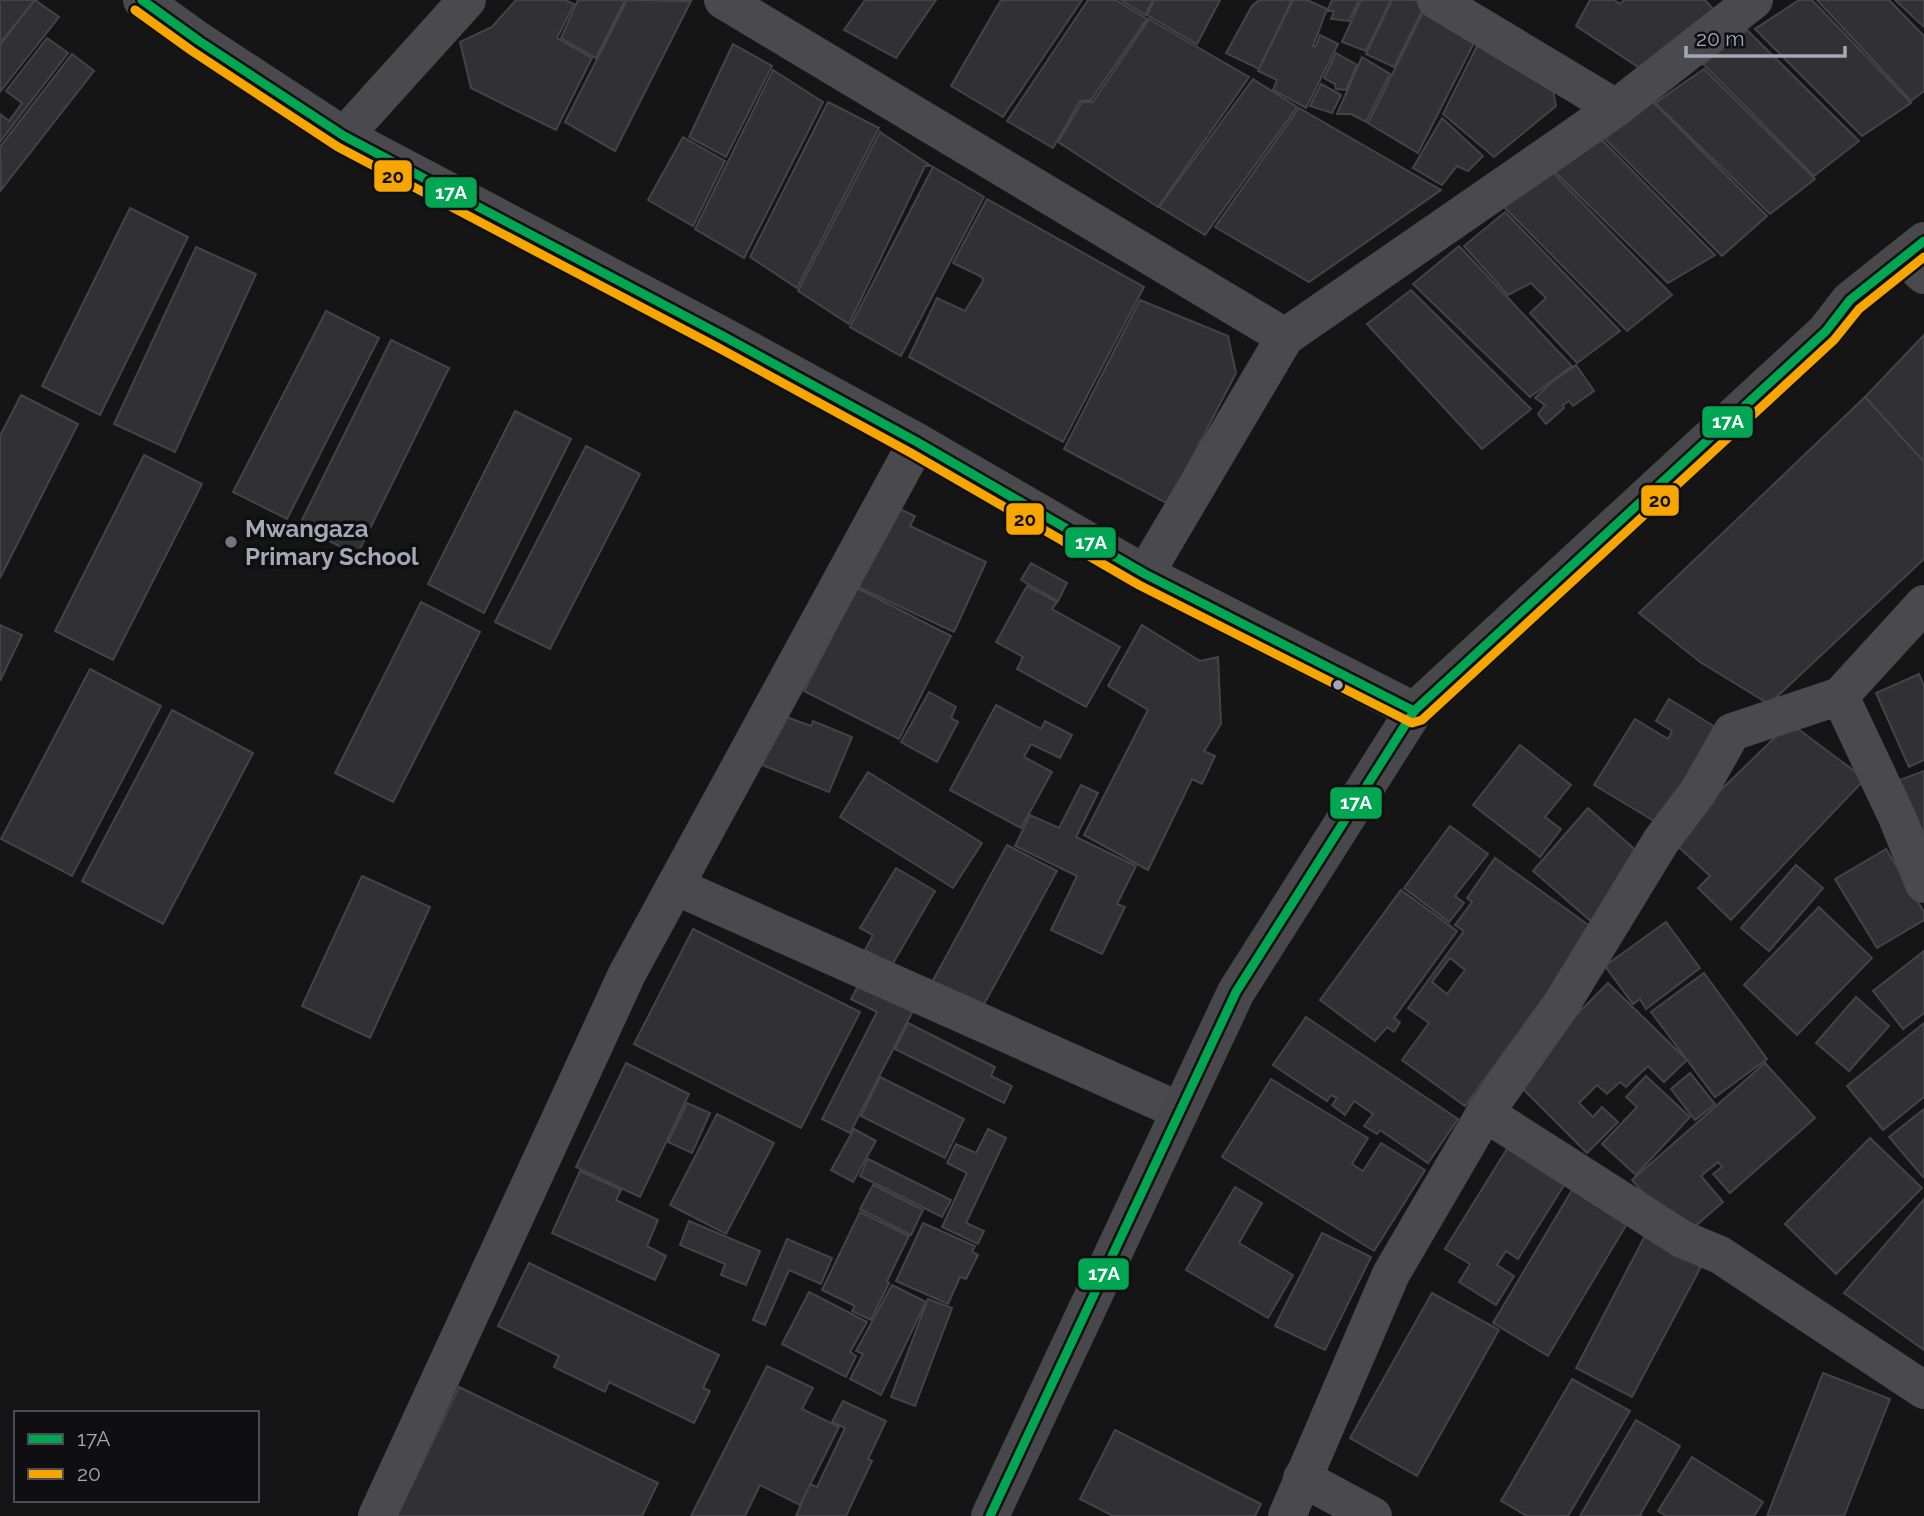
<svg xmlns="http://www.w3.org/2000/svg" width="1924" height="1516" font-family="Raleway,sans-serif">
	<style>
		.building { fill: #313133; stroke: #444448; stroke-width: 2; fill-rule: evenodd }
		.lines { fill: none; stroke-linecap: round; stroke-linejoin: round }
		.minor { stroke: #49494e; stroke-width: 38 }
		.tertiary { stroke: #49494e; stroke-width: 38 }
		.secondary { stroke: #48484c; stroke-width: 38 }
		.bus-1-casing { stroke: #0f0f11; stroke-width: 14 }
		.bus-2-casing { stroke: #0f0f11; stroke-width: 14 }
		.bus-1 { stroke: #00a651; stroke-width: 9 }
		.bus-2 { stroke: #f7a600; stroke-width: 9 }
		.poi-dot { fill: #73747e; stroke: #0f0f11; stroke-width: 2.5 }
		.bus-dot { fill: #a5a7b6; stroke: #0f0f11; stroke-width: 2.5 }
		.labels { text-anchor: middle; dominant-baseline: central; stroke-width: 7; stroke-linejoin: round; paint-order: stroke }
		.poi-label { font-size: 24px; font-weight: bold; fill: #a5a7b6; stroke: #0f0f11; text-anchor: start }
		.line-badge { stroke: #0f0f11; stroke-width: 2.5 }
		.badge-label { font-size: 19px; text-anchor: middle; font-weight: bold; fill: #fff }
		.pale-badge-label { font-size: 19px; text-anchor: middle; font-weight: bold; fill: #111 }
	</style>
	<rect width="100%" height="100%" fill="#151515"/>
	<g class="building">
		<polygon points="0,0 35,0 0,43"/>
		<polygon points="35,0 59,17 0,92 0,45"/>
		<polygon points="516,0 565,0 574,4 557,38 592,58 556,130 471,88 460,42 492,27"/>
		<polygon points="578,0 625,0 596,58 561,38"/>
		<polygon points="627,0 691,1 615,151 565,122"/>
		<polygon points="865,0 936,0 896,58 844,30"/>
		<polygon points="1001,0 1082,0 1003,117 951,86"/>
		<polygon points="1088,0 1116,0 1147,19 1091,100 1080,101 1053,148 1007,121"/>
		<polygon points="1121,0 1153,0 1145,15"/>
		<polygon points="1154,0 1220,0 1197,44 1147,15"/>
		<polygon points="1259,0 1292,0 1259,69 1226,53 1252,6"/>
		<polygon points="1293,0 1307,0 1327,9 1313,46 1316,46 1320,35 1338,44 1306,108 1273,90 1277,80 1258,71"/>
		<polygon points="1332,0 1359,0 1349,21 1331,19 1334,11 1327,11"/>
		<polygon points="1361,0 1391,0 1366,51 1342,42"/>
		<polygon points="1392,0 1415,0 1425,5 1394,67 1366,54"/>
		<polygon points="1590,0 1614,0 1620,4 1624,0 1705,0 1715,11 1641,69 1576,26"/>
		<polygon points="1799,0 1812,0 1911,103 1862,136 1755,29"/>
		<polygon points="1817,0 1889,0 1924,36 1924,91 1911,101"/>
		<polygon points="1895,0 1924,0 1924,27"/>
		<polygon points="1426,6 1476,39 1418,153 1368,123"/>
		<polygon points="1149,19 1249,77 1158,207 1058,142 1082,102 1093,102"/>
		<polygon points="1747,30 1859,141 1814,176 1703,64"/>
		<polygon points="1482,36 1551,80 1556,106 1494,157 1443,114"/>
		<polygon points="47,38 68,53 0,142 0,114 9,121 22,103 6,91"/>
		<polygon points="733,44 772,66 726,157 689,137"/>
		<polygon points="1336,53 1357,65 1346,90 1336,89 1335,84 1324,78"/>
		<polygon points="72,54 94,71 1,190 0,147"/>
		<polygon points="1362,57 1390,74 1366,122 1351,114 1337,114"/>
		<polygon points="1704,69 1815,179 1770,214 1655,103"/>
		<polygon points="773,70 823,102 744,258 695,229"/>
		<polygon points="1253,79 1297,107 1205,235 1159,207"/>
		<polygon points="1321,84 1341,95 1332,113 1310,106"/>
		<polygon points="1652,101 1767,216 1722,256 1602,136"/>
		<polygon points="828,102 879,128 797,288 750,257"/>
		<polygon points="1299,108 1441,190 1309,282 1215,227"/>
		<polygon points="1442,118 1483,156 1468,171 1457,166 1442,185 1413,168"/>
		<polygon points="880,132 931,166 925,166 849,324 798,291"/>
		<polygon points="683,137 725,161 693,226 648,200"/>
		<polygon points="1599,137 1715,255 1668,283 1554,171"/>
		<polygon points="933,167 984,197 901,356 850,327"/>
		<polygon points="1551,171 1672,295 1627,331 1503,206"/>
		<polygon points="987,199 1144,287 1063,442 909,357 937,298 965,311 983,281 982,277 953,263"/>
		<polygon points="130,208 188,237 100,415 42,386"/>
		<polygon points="1505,212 1620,331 1577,363 1530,313 1546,298 1531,283 1508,295 1464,246"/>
		<polygon points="1459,246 1572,366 1530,397 1413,284"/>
		<polygon points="196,247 256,274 175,452 114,424"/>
		<polygon points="1411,290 1531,409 1482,449 1367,324"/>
		<polygon points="1140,300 1228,336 1236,373 1168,504 1064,449"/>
		<polygon points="326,311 379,338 287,519 233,492"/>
		<polygon points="1924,335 1924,462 1865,397"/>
		<polygon points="391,340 449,368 357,555 299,526"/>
		<polygon points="1576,365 1594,391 1573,406 1569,401 1563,405 1564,408 1546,424 1538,414 1545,405 1535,398 1551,383"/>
		<polygon points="21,395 78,424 0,578 0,436"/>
		<polygon points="1865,397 1924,462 1924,559 1769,704 1700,662 1639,613"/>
		<polygon points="515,411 571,439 484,613 428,584"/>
		<polygon points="586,446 640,474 550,649 495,622"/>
		<polygon points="144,455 202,484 113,660 55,631"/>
		<polygon points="895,507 915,516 910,526 986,562 954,632 858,587"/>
		<polygon points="1031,563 1067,583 1058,601 1021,580"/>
		<polygon points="1027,586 1057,602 1052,609 1120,647 1086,707 1017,669 1023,657 996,642"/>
		<polygon points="857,588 951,636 899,739 804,691"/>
		<polygon points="421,602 480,632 393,802 335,773"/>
		<polygon points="0,625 22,635 0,681"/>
		<polygon points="1142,625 1200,661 1218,657 1221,724 1204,751 1215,756 1202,784 1192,779 1148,870 1084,835 1148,710 1108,686"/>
		<polygon points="90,669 161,706 72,876 1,839"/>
		<polygon points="1919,674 1924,686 1924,760 1909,767 1876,693"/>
		<polygon points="929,692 956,707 951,718 958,722 937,762 901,742"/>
		<polygon points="1669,699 1722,731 1664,827 1594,785 1635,719 1668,739 1672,731 1656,721"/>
		<polygon points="996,705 1041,729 1045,721 1072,735 1060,758 1031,744 1024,757 1052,772 1021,828 950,790"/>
		<polygon points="172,710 253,753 163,924 82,881"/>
		<polygon points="781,715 811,726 813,721 852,737 829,792 760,764"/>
		<polygon points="1790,723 1865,779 1731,920 1698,888 1710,876 1670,839"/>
		<polygon points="1520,745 1571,785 1545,817 1561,829 1540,857 1473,805"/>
		<polygon points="1924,771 1924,877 1889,784"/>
		<polygon points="868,772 982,843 953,888 840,817"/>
		<polygon points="1081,785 1098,793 1076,837 1136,866 1117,904 1125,907 1102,954 1051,930 1077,876 1015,846 1030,815 1059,828"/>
		<polygon points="1588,808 1647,860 1593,923 1533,871"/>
		<polygon points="1450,826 1488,854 1455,896 1464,903 1449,922 1404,888"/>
		<polygon points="1007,845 1057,871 976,1019 926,993"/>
		<polygon points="1886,849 1924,912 1924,920 1877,948 1835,879"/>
		<path d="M 1495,858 L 1594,929 L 1465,1106 L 1402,1060 L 1429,1023 L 1408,1008 L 1464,931 L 1455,925 L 1472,902 L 1467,898 ZM 1450,958 L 1465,970 L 1447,994 L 1432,982 Z"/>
		<polygon points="1796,865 1823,888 1769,951 1741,928"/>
		<polygon points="896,868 935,891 892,965 865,950 873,935 860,928"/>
		<polygon points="362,876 430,907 370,1038 302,1006"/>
		<polygon points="1401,890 1457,931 1394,1018 1400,1022 1394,1032 1387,1027 1375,1041 1320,1000"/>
		<polygon points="1819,907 1872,958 1797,1035 1744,985"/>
		<polygon points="1666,922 1700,968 1646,1009 1640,999 1633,1004 1605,966"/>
		<polygon points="693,929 860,1012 801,1128 634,1044"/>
		<polygon points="1924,951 1924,1013 1903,1029 1873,991"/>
		<polygon points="1704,973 1767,1059 1715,1097 1651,1012"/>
		<polygon points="864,975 917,1003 850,1133 822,1119 877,1012 851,999"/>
		<polygon points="1608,983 1687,1060 1664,1082 1648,1066 1626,1087 1620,1082 1607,1094 1597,1085 1579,1103 1593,1117 1602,1107 1618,1122 1587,1153 1513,1079"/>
		<polygon points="1856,997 1889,1026 1849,1071 1816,1043"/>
		<polygon points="1306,1017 1458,1119 1428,1163 1380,1130 1377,1134 1364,1126 1373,1114 1354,1101 1345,1115 1332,1105 1337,1098 1331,1095 1327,1101 1273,1065"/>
		<polygon points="908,1023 995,1067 991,1076 1012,1086 1004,1103 895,1049"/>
		<polygon points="1924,1023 1924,1097 1883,1130 1847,1086"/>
		<polygon points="626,1063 689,1094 640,1197 576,1167"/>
		<polygon points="1765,1063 1815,1118 1730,1193 1713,1174 1722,1167 1718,1162 1701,1176 1723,1202 1683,1237 1632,1180"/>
		<polygon points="1690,1073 1715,1104 1695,1120 1671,1089"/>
		<polygon points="1646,1076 1690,1117 1636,1175 1602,1144 1637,1107 1626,1097"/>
		<polygon points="880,1077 964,1119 945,1158 861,1116"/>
		<polygon points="1271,1079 1368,1138 1352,1164 1363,1171 1381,1143 1425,1170 1374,1251 1222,1157"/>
		<polygon points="687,1103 710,1113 692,1153 668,1142"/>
		<polygon points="1924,1109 1924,1176 1923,1177 1889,1137"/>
		<polygon points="717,1114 774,1143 726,1234 670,1205"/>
		<polygon points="854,1129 876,1141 853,1182 831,1170"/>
		<polygon points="988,1129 1006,1138 966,1223 984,1231 978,1244 942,1227 967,1173 947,1163 956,1144 976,1153"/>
		<polygon points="1870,1138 1922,1188 1836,1274 1785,1224"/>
		<polygon points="1510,1144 1571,1174 1518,1259 1506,1251 1497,1265 1514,1276 1496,1305 1459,1282 1470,1264 1445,1249"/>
		<polygon points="868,1159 951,1200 942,1217 860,1176"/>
		<polygon points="580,1171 621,1190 616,1200 658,1220 647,1246 666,1256 655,1280 552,1233"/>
		<polygon points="873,1185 923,1210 911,1235 860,1209"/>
		<polygon points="1235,1187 1262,1203 1239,1243 1293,1275 1268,1318 1186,1270"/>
		<polygon points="1572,1190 1628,1222 1548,1356 1493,1323"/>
		<polygon points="1924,1199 1924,1350 1844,1293"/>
		<polygon points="860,1212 909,1236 887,1281 889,1283 871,1320 852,1311 855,1306 822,1290"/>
		<polygon points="689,1221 760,1251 746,1285 721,1275 725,1264 680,1245"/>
		<polygon points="923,1223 975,1246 972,1252 978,1255 966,1279 960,1277 948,1304 896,1281"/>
		<polygon points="1647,1232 1704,1261 1632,1397 1576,1368"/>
		<polygon points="1322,1233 1371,1257 1325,1350 1275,1326"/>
		<polygon points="787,1239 832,1258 821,1284 789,1270 765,1325 753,1320"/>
		<polygon points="529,1263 719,1355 703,1388 710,1391 694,1423 609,1382 605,1392 554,1367 559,1356 498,1326"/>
		<polygon points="892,1285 926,1302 881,1395 850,1379 863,1354 856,1351"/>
		<polygon points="809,1292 867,1322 850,1352 856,1356 846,1377 782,1344"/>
		<polygon points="1432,1293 1499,1330 1417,1476 1350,1438"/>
		<polygon points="928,1299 952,1308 915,1406 891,1397"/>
		<polygon points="767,1366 813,1388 802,1409 839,1427 800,1505 760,1485 745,1516 691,1516"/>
		<polygon points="1823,1373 1890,1399 1844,1516 1767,1516"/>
		<polygon points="1572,1379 1630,1411 1568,1516 1527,1516 1501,1501"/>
		<polygon points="459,1387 658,1483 642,1516 397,1516"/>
		<polygon points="843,1401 886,1421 868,1459 872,1461 846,1516 796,1516 810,1484 817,1487 845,1428 832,1422"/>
		<polygon points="1636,1420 1680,1446 1640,1515 1642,1516 1580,1516"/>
		<polygon points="1115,1430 1261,1504 1255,1516 1113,1516 1080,1499"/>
		<polygon points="1692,1457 1763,1502 1754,1516 1666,1516 1658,1511"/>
	</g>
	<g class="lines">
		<g class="minor">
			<polyline points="723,0 1285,337"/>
			<polyline points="1436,0 1616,108"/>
			<polyline points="344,136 467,0"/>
			<polyline points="1905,257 1924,275"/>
			<polyline points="1145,574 1285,337 1616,108 1754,0"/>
			<polyline points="1840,696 1897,817 1924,884"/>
			<polyline points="675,886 1180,1111"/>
			<polyline points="1485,1113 1682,1239 1720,1255 1924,1390"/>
			<polyline points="1302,1478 1373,1516"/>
			<polyline points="377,1516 627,974 917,442"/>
			<polyline points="1287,1516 1391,1274 1485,1113 1561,1005 1661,841 1698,792 1732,732 1840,696 1924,604"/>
		</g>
		<polyline class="tertiary" points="142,0 199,41 344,136 723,336 917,442 1145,574 1414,711"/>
		<polyline class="secondary" points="990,1516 1236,992 1414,711 1826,331 1850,300 1924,241"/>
		<defs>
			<g id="bus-1">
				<polyline points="142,0 199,41 344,136 723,336 917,442 1145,574 1414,711"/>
				<polyline points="990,1516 1236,992 1414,711 1826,331 1850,300 1924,241"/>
			</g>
			<polyline id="bus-2" points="135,10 192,51 338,147 717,347 911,453 1139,585 1412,723 1422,720 1834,340 1859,309 1924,257"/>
		</defs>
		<use href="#bus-1" class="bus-1-casing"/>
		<use href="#bus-2" class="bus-2-casing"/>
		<use href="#bus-1" class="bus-1"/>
		<use href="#bus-2" class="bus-2"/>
	</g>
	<circle class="poi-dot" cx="231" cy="542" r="7"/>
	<circle class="bus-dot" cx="1338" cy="685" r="6"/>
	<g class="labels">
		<g class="poi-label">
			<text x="245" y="528">Mwangaza<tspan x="245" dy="28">Primary School</tspan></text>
		</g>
	</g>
	<g class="line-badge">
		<rect x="373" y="159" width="40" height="34" rx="7" fill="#f7a600"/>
		<rect x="424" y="176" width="54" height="33" rx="7" fill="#00a651"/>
		<rect x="1701" y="405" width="53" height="34" rx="7" fill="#00a651"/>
		<rect x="1640" y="484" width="40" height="33" rx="7" fill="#f7a600"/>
		<rect x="1005" y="502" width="40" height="34" rx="7" fill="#f7a600"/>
		<rect x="1064" y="526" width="53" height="33" rx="7" fill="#00a651"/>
		<rect x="1329" y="786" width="54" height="34" rx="7" fill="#00a651"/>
		<rect x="1077" y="1257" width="53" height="34" rx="7" fill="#00a651"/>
	</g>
	<g class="badge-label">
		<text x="451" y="199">17A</text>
		<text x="1728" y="428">17A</text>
		<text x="1091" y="549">17A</text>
		<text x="1356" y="809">17A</text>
		<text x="1104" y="1280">17A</text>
	</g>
	<g class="pale-badge-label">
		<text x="393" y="183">20</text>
		<text x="1660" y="507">20</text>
		<text x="1025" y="526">20</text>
	</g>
	<rect x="14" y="1411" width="245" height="91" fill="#0f0f11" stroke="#4b4c53" stroke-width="2"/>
	<rect x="28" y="1434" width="35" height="10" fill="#00a651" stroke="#4b4c53" stroke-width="2"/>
	<text x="77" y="1446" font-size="21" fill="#a5a7b6">17A</text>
	<rect x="28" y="1469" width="35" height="10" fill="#f7a600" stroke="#4b4c53" stroke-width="2"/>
	<text x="77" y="1481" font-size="21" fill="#a5a7b6">20</text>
	<path d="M1686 46v10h159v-10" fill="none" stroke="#a5a7b6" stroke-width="3.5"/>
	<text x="1696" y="46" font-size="21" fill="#a5a7b6" stroke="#0f0f11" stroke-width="5" paint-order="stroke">20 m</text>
</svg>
